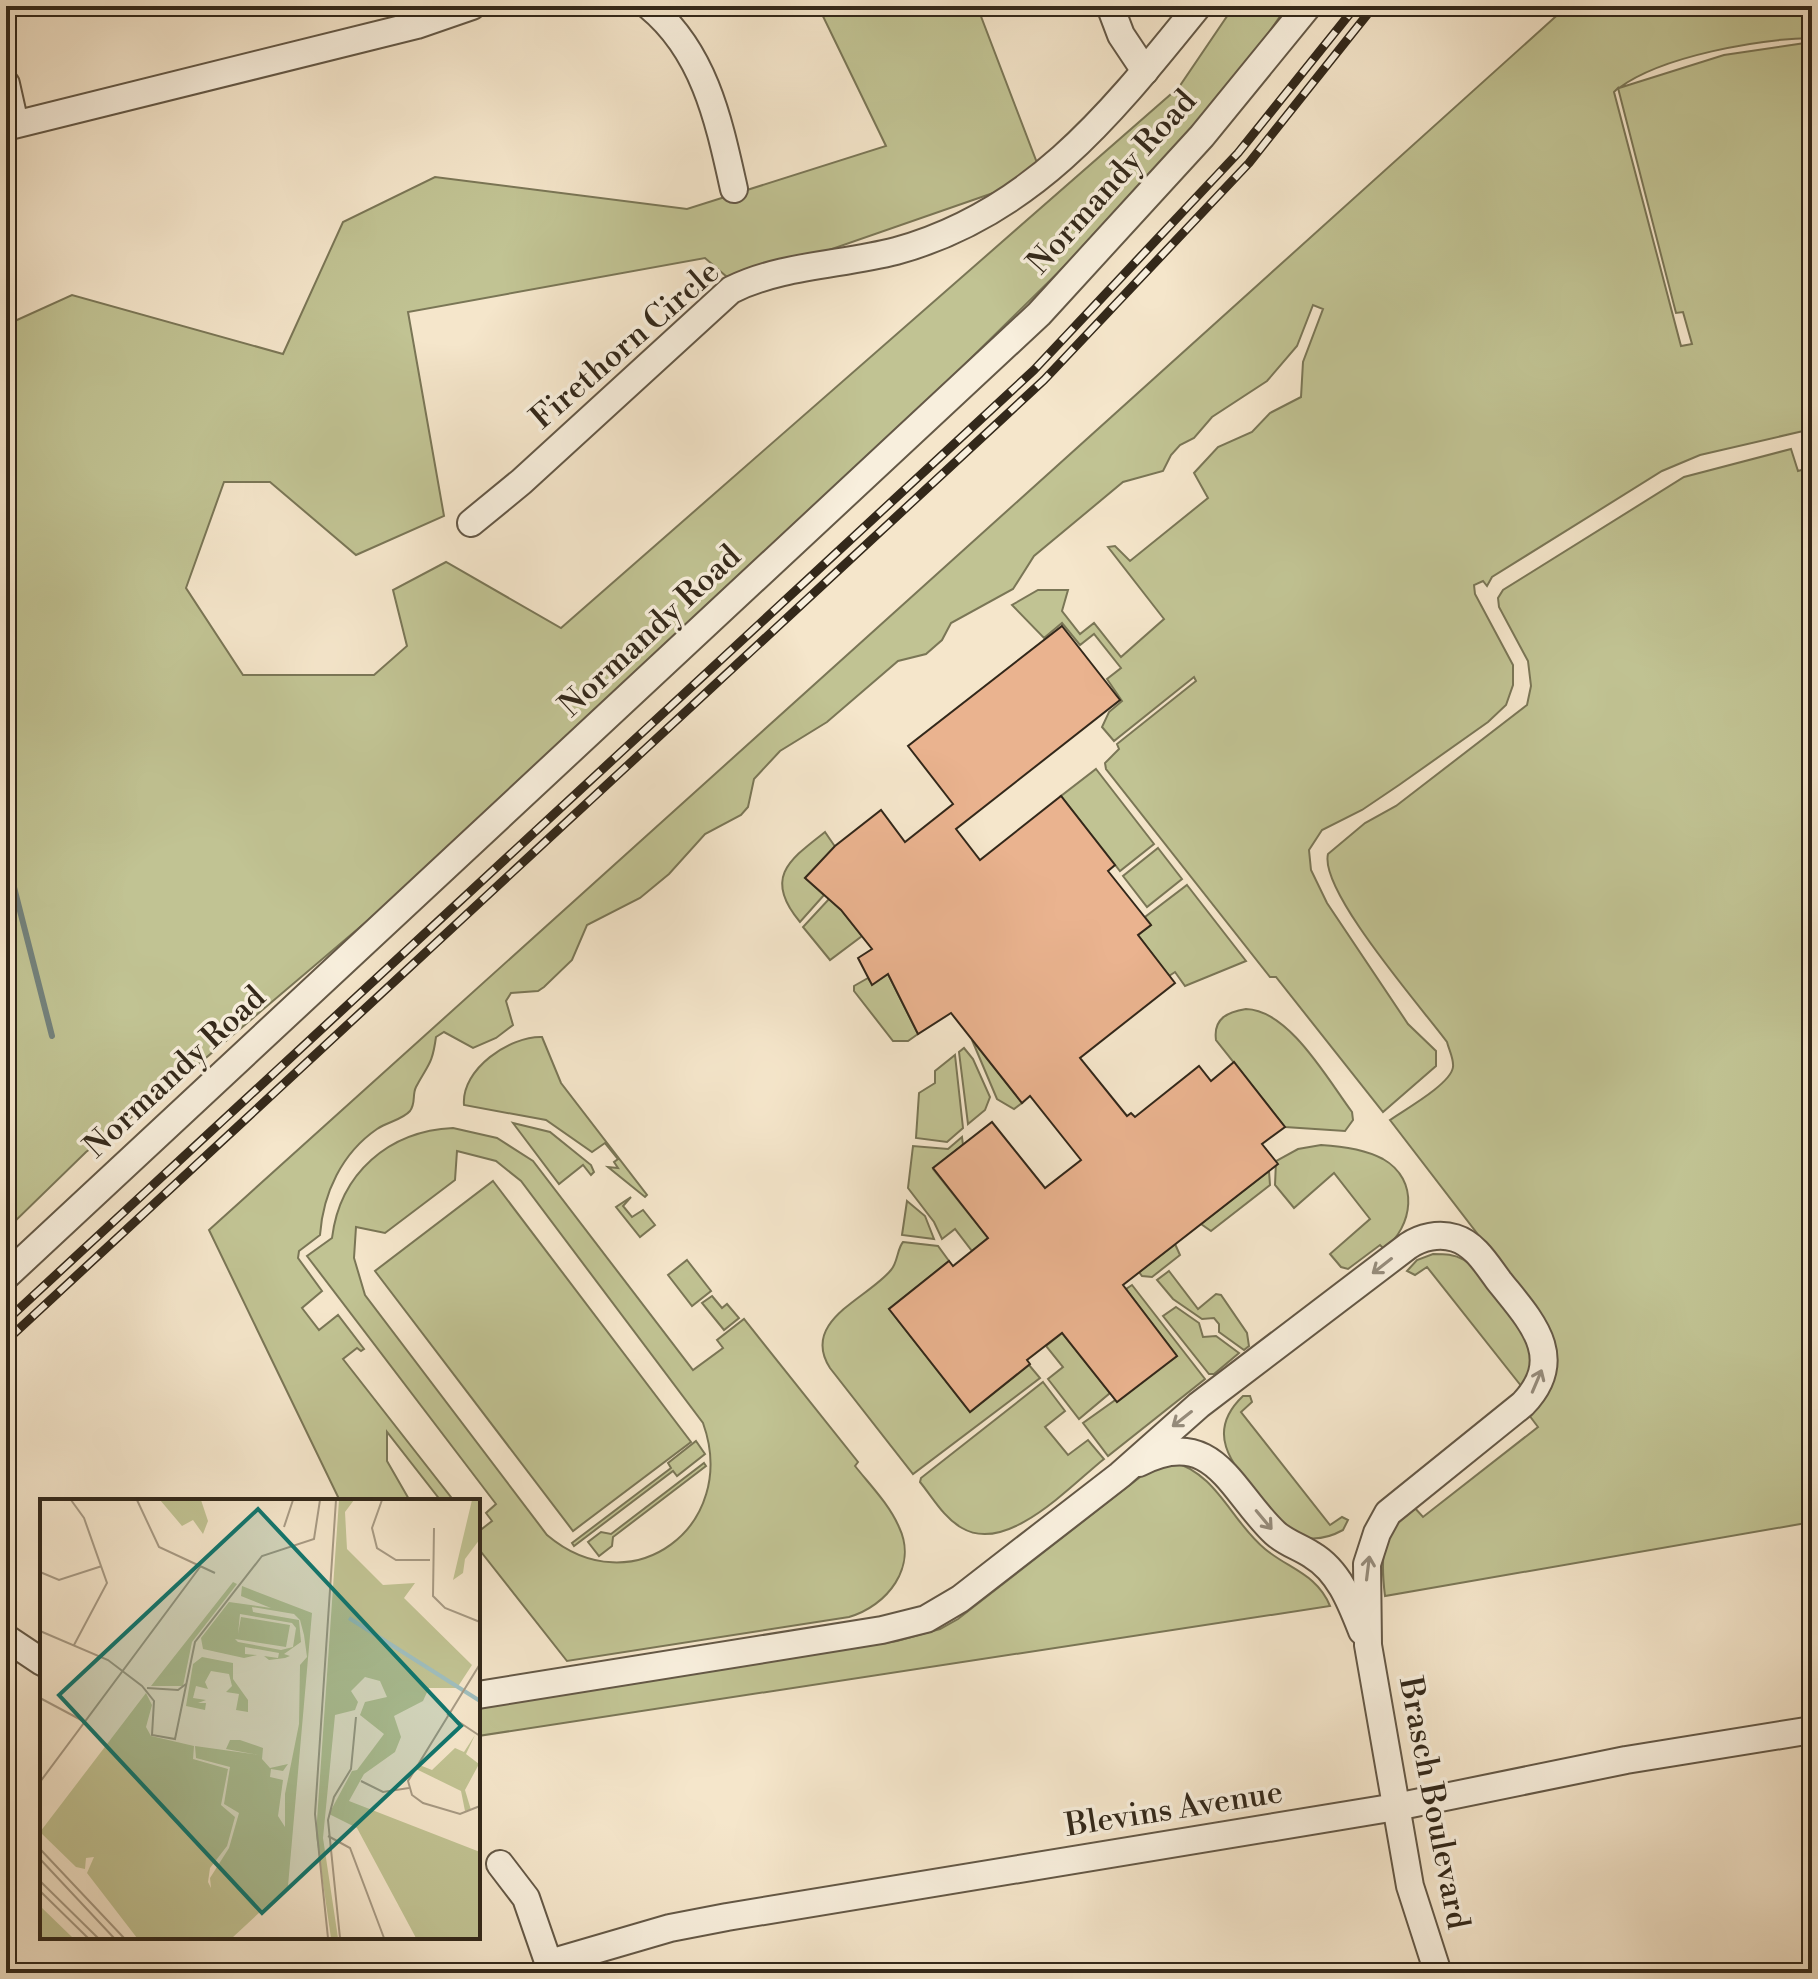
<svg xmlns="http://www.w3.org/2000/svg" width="1818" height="1979" font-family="'Libre Bodoni',serif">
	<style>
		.green { fill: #c1c393; stroke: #7a7656; stroke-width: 2; fill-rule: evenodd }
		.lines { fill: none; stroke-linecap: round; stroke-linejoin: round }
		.stream { stroke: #74827c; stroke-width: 6 }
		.building { fill: #eab38f; stroke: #33281a; stroke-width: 2 }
		.minor-casing { stroke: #645846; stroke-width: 30 }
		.minor { stroke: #f8efdd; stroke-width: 26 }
		.rail-casing { stroke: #33281a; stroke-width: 9 }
		.rail { stroke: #f8efdd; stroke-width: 6; stroke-dasharray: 18; stroke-linecap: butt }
		.oneway { stroke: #968c7c }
		.labels { text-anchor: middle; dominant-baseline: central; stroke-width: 7; stroke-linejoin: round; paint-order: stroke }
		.street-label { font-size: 32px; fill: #33281a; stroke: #f8efdd }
		.inset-river { fill: none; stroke: #9fbebe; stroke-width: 4 }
		.inset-road { fill: none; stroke: #a79a84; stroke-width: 2 }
		.view { fill: #0f766e; fill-opacity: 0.15; stroke: #0f766e; stroke-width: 4 }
		.inset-edge { fill: none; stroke: #33281a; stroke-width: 4 }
	</style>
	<rect width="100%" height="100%" fill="#f5e6cb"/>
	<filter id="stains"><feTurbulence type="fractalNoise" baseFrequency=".0025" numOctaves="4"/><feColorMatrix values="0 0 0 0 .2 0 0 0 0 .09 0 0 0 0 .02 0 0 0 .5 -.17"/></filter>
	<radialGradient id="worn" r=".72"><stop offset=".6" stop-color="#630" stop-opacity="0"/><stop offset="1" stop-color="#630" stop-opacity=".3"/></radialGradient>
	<g class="green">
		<polygon points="818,6 977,6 1042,176 734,283 705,258 408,312 444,516 356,555 270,482 224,482 186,588 243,675 374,675 407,646 393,590 446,562 561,628 1179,87 1234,6 1287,6 1201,132 598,725 181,1079 86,1152 6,1230 6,325 72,295 283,354 343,222 435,177 687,209 886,146"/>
		<path d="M 1812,8 L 1812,38 C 1759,39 1662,56 1619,88 L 1724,55 L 1812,42 L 1812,429 L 1700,455 L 1662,471 L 1492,577 L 1487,586 L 1483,581 L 1474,585 L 1475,594 L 1513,665 L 1513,685 L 1506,705 L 1488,722 L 1399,785 L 1362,810 L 1322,830 L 1309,850 L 1311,870 L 1327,903 L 1408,1024 L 1436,1051 L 1436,1066 L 1383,1112 L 1276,977 L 1270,977 L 1106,769 L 1105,763 L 1119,749 L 1117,744 L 1196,681 L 1194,677 L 1114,741 L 1102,727 L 1109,712 L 1122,701 L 1107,679 L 1121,668 L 1094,634 L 1080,645 L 1062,623 L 1044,638 L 1012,605 L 1038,590 L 1068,590 L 1062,611 L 1080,634 L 1094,623 L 1121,657 L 1164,619 L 1108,547 L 1115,546 L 1130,561 L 1208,498 L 1194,473 L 1218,447 L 1252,432 L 1270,413 L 1301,397 L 1303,362 L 1323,309 L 1313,305 L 1297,346 L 1267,381 L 1212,417 L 1194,438 L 1180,445 L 1171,455 L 1163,471 L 1123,482 L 1034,556 L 1013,589 L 951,623 L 942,640 L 926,654 L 898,661 L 827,722 L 780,751 L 754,779 L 748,807 L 741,815 L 705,834 L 669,874 L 640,898 L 587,925 L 572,960 L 544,987 L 538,991 L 511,993 L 506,1001 L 513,1025 L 496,1038 L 473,1048 L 444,1032 L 436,1037 C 432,1066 428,1064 416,1087 C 412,1095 416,1103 410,1111 C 402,1120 387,1122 377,1129 C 342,1153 323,1193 320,1235 L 299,1251 L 298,1258 L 322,1291 L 302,1308 L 319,1330 L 338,1315 L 364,1349 L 361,1351 L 357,1348 L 343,1359 L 454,1501 L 441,1501 L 387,1432 L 387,1461 L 410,1501 L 340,1501 L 209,1230 L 1564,9 ZM 1618,88 L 1676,313 L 1683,312 L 1692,344 L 1681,346 L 1614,92 Z"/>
		<path d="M 1791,449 L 1798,471 L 1812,467 L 1812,1522 L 1385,1596 C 1380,1554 1381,1534 1413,1506 L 1423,1517 L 1538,1427 L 1529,1415 L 1536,1310 L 1390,1120 C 1404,1110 1451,1084 1453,1067 C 1454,1059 1449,1050 1447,1042 C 1422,1008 1319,891 1328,854 L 1365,823 L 1396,806 L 1527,705 L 1531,686 L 1528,661 L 1499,607 L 1498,598 L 1503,590 L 1684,477 Z"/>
		<polygon points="1096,769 1154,844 1120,871 1061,796"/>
		<path d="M 825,832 L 836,848 L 805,878 L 824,895 L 800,922 C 763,878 789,860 825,832 Z"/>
		<polygon points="1158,848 1182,879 1147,907 1123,876"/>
		<polygon points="1187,885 1246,961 1185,986 1175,972 1169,976 1138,935 1151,925 1145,917"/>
		<polygon points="829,899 835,902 862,936 830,960 803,927"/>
		<polygon points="888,974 918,1034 908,1041 893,1041 854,991 854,986 868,978 872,984"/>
		<path d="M 1246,1009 C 1289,1010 1328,1080 1352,1112 L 1353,1120 L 1345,1131 L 1285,1127 L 1216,1040 C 1213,1018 1228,1012 1246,1009 Z"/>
		<path d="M 542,1037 L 561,1083 L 647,1195 L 645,1197 L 608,1167 L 618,1168 L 614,1162 L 618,1159 L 605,1143 L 592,1152 L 546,1120 L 464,1105 C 461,1069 510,1036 542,1037 Z"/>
		<polygon points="972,1040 1022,1103 1014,1109 997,1099"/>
		<polygon points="964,1048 973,1059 990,1097 985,1110 968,1124 959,1052"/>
		<polygon points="955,1055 963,1128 947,1142 916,1138 919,1093 935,1083 935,1071"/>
		<polygon points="513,1123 550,1132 591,1165 594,1172 591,1175 583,1165 559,1184"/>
		<path d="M 453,1128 L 497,1138 L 533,1161 L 693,1370 L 723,1348 L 717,1340 L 744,1319 L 858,1462 L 855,1466 C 870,1485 889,1504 899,1527 C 918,1567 887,1606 849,1617 L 567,1661 L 478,1548 L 478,1532 L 492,1521 L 486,1513 L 496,1504 L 307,1256 L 332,1238 C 340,1173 389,1131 453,1128 ZM 457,1151 L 496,1161 L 521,1181 L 703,1423 C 740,1526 632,1607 547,1535 L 365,1295 L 354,1258 L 356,1227 L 385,1233 L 455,1180 Z"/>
		<polygon points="962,1137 963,1145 933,1169 988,1238 972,1251 955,1229 942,1239 934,1222 908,1188 913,1146 948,1149"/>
		<path d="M 1321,1145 C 1340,1146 1366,1150 1383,1159 C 1420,1180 1413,1227 1384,1249 L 1380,1245 L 1348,1269 L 1341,1267 L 1330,1254 L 1370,1219 L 1334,1173 L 1294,1208 L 1275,1185 L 1276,1161 L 1298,1149 Z"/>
		<polygon points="1269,1171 1270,1185 1211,1231 1201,1224"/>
		<polygon points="493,1181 691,1442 573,1531 375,1271"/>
		<polygon points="631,1197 623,1206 632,1217 643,1210 655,1225 640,1237 616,1207"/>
		<polygon points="907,1201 925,1216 934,1239 902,1235"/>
		<path d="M 903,1242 L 938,1246 L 949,1261 L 889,1309 L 970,1412 L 1029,1365 L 1040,1378 L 913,1474 L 830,1368 C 800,1321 867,1299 891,1270 C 898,1262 897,1249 903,1242 Z"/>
		<polygon points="1175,1244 1180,1255 1152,1277 1142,1276 1139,1272"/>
		<path d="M 1433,1254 C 1445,1254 1454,1254 1464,1260 C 1481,1270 1530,1332 1532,1351 C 1533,1365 1528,1376 1522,1387 L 1427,1267 L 1415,1275 L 1407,1271 L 1417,1260 Z"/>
		<polygon points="687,1260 711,1291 692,1306 668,1275"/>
		<polygon points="1169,1271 1198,1309 1216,1294 1221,1295 1247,1333 1249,1346 1244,1350 1219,1332 1219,1324 1214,1318 1202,1319 1173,1299 1157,1280"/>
		<polygon points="1132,1285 1205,1379 1108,1456 1083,1423 1177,1356 1126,1289"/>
		<polygon points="712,1296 722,1308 727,1304 739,1318 724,1330 702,1303"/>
		<polygon points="1176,1307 1199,1323 1203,1337 1216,1336 1239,1353 1214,1374 1209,1374 1163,1316"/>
		<polygon points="1062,1333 1110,1393 1079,1419 1048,1379 1063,1367 1046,1346"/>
		<path d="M 1043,1382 L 1065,1411 L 1045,1427 L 1068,1455 L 1088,1440 L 1104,1459 C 1070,1486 1007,1555 962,1528 C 944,1518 933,1498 920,1482 L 921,1478 Z"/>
		<path d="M 1243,1396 L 1250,1396 L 1252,1402 L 1241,1412 L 1330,1525 L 1342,1517 L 1348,1520 L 1343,1530 C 1332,1536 1320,1540 1307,1538 C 1285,1534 1274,1514 1261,1498 C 1234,1466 1203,1434 1243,1396 Z"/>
		<polygon points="696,1441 705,1454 677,1476 673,1471 574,1546 572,1543 671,1468 668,1463"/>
		<path d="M 1171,1461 C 1218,1474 1230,1520 1265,1549 C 1289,1569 1317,1574 1330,1606 L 478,1736 L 478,1707 L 897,1641 L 940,1629 L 958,1619 L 1144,1474 Z"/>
		<polygon points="704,1463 706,1466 613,1537 612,1546 599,1556 588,1542 601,1532 611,1534"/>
	</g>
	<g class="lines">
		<polyline class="stream" points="6,856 52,1036"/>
	</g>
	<polygon class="building" points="1062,626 1120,700 956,829 980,860 1061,796 1115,865 1108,871 1151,925 1138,935 1175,983 1080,1058 1127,1116 1131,1113 1135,1117 1199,1066 1211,1081 1234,1062 1285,1127 1262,1144 1278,1164 1123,1285 1177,1356 1117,1402 1062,1333 1027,1360 1030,1364 970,1412 889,1309 949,1261 953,1266 988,1238 933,1168 992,1122 1045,1188 1081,1160 1030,1096 1022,1103 951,1013 918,1034 888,974 872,985 858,958 872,949 841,910 805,878 835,846 881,810 905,842 953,804 908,746"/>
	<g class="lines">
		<defs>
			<g id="minor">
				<path d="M 649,6 C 705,52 719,122 734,189"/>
				<polyline points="1110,6 1121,35 1145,71"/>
				<polyline points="6,84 15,124"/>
				<polyline points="6,127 417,25 472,6"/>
				<path d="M 471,523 L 521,482 L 731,290 C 781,265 842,265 896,251 C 1034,213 1113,111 1198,6"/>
				<polyline points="6,1276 1039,314 1202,136 1308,6"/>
				<path d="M 1139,1463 C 1214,1424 1231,1492 1275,1533 C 1286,1543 1300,1547 1312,1555 C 1339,1571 1351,1603 1362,1631"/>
				<polyline points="6,1638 42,1662"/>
				<path d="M 478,1695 L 882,1630 L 926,1619 L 960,1599 L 1120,1475 L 1199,1405 L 1408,1246 C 1421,1237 1439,1233 1455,1238 C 1475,1244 1487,1265 1499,1281 C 1530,1320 1568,1357 1523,1404 L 1388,1513 L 1377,1533 L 1367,1564 L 1368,1645 L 1410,1886 L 1438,1973"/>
				<polyline points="500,1864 526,1898 552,1973"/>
				<polyline points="550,1963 670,1928 727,1917 1396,1807 1626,1760 1812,1730"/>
			</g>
		</defs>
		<use href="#minor" class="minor-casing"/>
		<use href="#minor" class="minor"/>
		<defs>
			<g id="rail">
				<polyline points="6,1321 1034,370 1238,153 1356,6"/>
				<polyline points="6,1341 1044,380 1249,163 1374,6"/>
			</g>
		</defs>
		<use href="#rail" class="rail-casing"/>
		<use href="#rail" class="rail"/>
	</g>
	<defs><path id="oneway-shaft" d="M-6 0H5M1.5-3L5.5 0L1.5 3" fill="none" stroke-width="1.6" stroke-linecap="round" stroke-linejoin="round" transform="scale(2)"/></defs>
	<g class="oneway">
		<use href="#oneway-shaft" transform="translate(1382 1266) rotate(142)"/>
		<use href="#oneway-shaft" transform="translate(1537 1381) rotate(-67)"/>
		<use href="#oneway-shaft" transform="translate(1182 1419) rotate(142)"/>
		<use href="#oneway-shaft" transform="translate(1264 1520) rotate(50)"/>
		<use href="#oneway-shaft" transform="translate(1368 1568) rotate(-83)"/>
	</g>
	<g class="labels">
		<g class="street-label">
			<text transform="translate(1112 182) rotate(-48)">Normandy Road</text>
			<text transform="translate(625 345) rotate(-41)">Firethorn Circle</text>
			<text transform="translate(650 631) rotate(-43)">Normandy Road</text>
			<text transform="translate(175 1072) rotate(-43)">Normandy Road</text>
			<text transform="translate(1434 1803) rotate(79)">Brasch Boulevard</text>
			<text transform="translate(1174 1809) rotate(-9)">Blevins Avenue</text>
		</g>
	</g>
	<g transform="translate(40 1499)">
		<rect width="440" height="440" fill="#f5e6cb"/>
		<path d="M 120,1 L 161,1 L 168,22 L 163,35 L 153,21 L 142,27 ZM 299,1 L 314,1 L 305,13 L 307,50 L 343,86 L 375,84 L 364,99 L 432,166 L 417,189 L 389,189 L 383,202 L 354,217 L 361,238 L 355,253 L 324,275 L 309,302 L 440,353 L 440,439 L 376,439 L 317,329 L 289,315 L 312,272 L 317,271 L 344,235 L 320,216 L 325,203 L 347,198 L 340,182 L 325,178 L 311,192 L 318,203 L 315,211 L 295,216 L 283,339 L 298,439 L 291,439 L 276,336 ZM 432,1 L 440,1 L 440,40 L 425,60 L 423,74 L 413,81 ZM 193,83 L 197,85 L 152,143 L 143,187 L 111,187 ZM 202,87 L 272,114 L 248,387 L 192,439 L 97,439 L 47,374 L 54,358 L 46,359 L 45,370 L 36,368 L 0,333 L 106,194 L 112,206 L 106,228 L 111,237 L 154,247 L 153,260 L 188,270 L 181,306 L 195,318 L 187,347 L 170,369 L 168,383 L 171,389 L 170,379 L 189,349 L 199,314 L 184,305 L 190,268 L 156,259 L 155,247 L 219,256 L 186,250 L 190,241 L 200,241 L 223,249 L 222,260 L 230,269 L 248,265 L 243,272 L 231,270 L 230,278 L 243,281 L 238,317 L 245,328 L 245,295 L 259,225 L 260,166 L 267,158 L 264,136 L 260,121 L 254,115 L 212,108 L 213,113 L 259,121 L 261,143 L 244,155 L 250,157 L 245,159 L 229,161 L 224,157 L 238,159 L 239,154 L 205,148 L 205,155 L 217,156 L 204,159 L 163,150 L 161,139 L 189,103 L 231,109 L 201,97 ZM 200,115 L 252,124 L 256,129 L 253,148 L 241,151 L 198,143 L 195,140 L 246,148 L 250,126 L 201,118 L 198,135 ZM 162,158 L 193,164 L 193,180 L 208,201 L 208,213 L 196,211 L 199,195 L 186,193 L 192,187 L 189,175 L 171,172 L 165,183 L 168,190 L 156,187 L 153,199 L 166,201 L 158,204 L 166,204 L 165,211 L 146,207 L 153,165 ZM 435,236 L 426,255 L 439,265 L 425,291 L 431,311 L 425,312 L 421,292 L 374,269 L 377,265 L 392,271 L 415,249 L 424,253 ZM 0,407 L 33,439 L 0,439 Z" fill="#c1c393" fill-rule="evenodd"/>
		<path class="inset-river" d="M 309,119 L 440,202"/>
		<path class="inset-road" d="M 31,1 L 44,19 L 67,84 L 34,146M 97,1 L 119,48 L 175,74M 342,1 L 332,29 L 337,49 L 356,61 L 390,61M 244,28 L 253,1M 394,29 L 393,97 L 405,109 L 440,123M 0,73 L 19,81 L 62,67M 0,132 L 68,161 L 102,187 L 114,202 L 112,236 L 135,240 L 155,143 L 222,57 L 274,40 L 280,1M 440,165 L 368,282 L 372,296 L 383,304 L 420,315 L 440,307M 107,189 L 138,191 L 146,185M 0,199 L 45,223M 407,215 L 440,237M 321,282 L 343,293 L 369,289M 0,283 L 160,68M 288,337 L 310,349 L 344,439M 0,350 L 84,439M 0,360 L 74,439M 0,382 L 58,439M 0,392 L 48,439M 288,439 L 275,315 L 296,1M 300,439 L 288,321 L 294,298 L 311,270 L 316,218"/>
		<path class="view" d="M 218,10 L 421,227 L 222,414 L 19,196 Z"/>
		<rect width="440" height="440" class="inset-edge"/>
	</g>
	<rect width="1818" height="1979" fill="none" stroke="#f5e6cb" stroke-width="32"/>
	<rect x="8" y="8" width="1802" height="1963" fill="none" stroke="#33281a" stroke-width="4"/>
	<rect x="16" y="16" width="1786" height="1947" fill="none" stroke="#33281a" stroke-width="2"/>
	<rect width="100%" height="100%" filter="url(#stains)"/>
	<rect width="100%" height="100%" fill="url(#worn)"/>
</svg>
